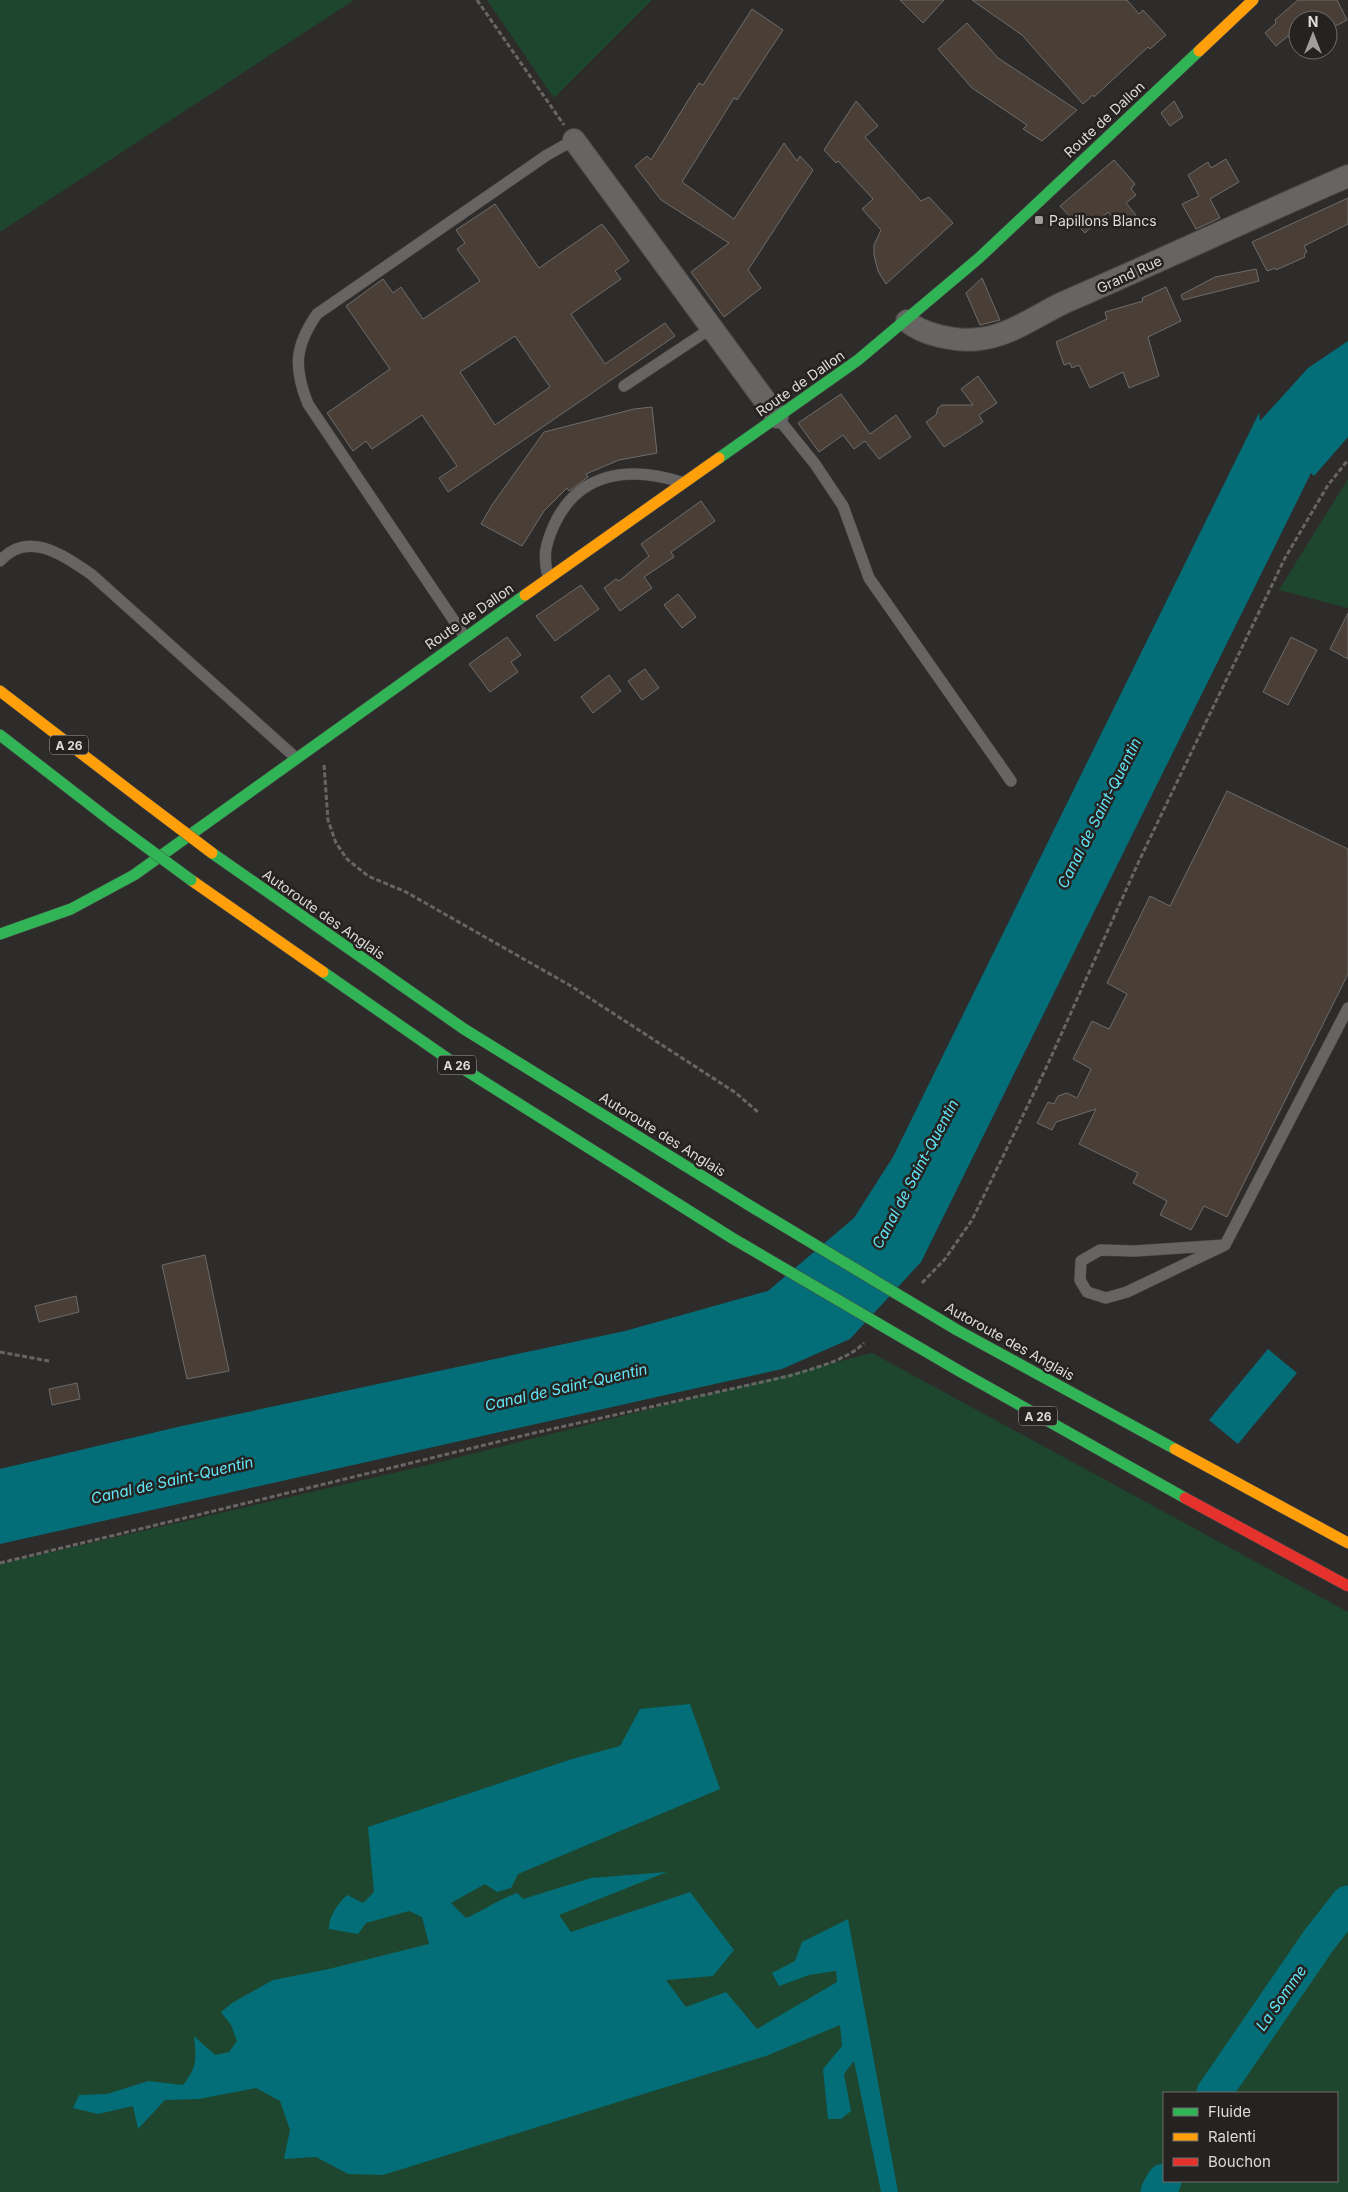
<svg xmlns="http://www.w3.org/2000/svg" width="1348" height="2192" font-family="Inter,sans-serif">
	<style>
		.green { fill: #1e462e; fill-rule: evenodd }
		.water { fill: #046e78 }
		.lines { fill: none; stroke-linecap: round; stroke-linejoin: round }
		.river { stroke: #046e78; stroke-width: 35 }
		.building { fill: #493f36; stroke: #6e6c6b; fill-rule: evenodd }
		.lane-casing { stroke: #4a4947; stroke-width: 12 }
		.street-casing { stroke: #4a4947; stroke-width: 24 }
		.fast-casing { stroke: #4a4947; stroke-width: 12 }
		.slow-casing { stroke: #4a4947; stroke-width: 12 }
		.path { stroke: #676665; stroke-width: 3; stroke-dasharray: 5 2.5; stroke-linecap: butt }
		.lane { stroke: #666564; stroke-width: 11 }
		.street { stroke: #666564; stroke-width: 22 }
		.fast { stroke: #30b455; stroke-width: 11 }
		.slow { stroke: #ff9f0a; stroke-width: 11 }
		.fast-bridge-casing { stroke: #4a4947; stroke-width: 12; stroke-linecap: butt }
		.slow-bridge-casing { stroke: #4a4947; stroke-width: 12; stroke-linecap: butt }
		.jam-bridge-casing { stroke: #4a4947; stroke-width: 12; stroke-linecap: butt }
		.fast-bridge { stroke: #30b455; stroke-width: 11 }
		.slow-bridge { stroke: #ff9f0a; stroke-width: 11 }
		.jam-bridge { stroke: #e5322d; stroke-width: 11 }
		.poi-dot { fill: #a09e9d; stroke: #252220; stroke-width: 2 }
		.labels { text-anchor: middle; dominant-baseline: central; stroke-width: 5; stroke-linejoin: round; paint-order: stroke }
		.shield { fill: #252220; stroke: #a6a4a2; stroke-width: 1 }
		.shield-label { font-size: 12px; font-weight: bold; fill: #dedcda }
		.street-label { font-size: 14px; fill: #dedcda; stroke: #252220 }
		.poi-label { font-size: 14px; fill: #dedcda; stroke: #252220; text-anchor: start }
		.water-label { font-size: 15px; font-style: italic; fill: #61e6f8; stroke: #252220 }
	</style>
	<rect width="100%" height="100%" fill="#2e2c2b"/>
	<g class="green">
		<polygon points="0,0 354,0 0,232"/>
		<polygon points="487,0 652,0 554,98"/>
		<polygon points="1348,479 1348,608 1279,590"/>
		<path d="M 872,1353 L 1348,1612 L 1348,2192 L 0,2192 L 0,1564 L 428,1465 ZM 1164,2093 L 1337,2093 L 1337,2181 L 1164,2181 Z"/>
	</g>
	<g class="water">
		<polygon points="1348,341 1348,437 1314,476 1311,473 921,1262 850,1339 782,1369 0,1544 0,1469 182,1426 625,1331 768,1291 854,1218 893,1157 1259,413 1260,421 1308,368"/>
		<polygon points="1268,1349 1297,1373 1238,1444 1209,1420"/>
		<path d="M 690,1704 L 720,1789 L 518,1874 L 511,1888 L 497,1892 L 485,1884 L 451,1903 L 466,1918 C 484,1910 499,1899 517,1893 L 523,1899 L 591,1878 L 667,1872 L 559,1915 L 571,1932 L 690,1892 L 734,1950 L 713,1976 L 666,1980 L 686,2007 L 726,1992 L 757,2029 L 837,1982 L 836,1971 L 809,1975 L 779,1986 L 772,1973 L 795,1961 L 802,1942 L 848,1919 L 898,2192 L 881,2192 L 854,2061 L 844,2074 L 851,2111 L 841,2119 L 828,2119 L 823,2069 L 842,2046 L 840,2025 L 766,2056 L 383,2175 L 348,2174 L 316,2157 L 284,2159 L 290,2130 L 280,2101 L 256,2088 L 199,2099 L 165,2100 L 138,2129 L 133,2106 L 98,2114 L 73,2108 L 79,2095 L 107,2094 L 148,2081 L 183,2085 C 198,2066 196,2059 194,2036 L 215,2055 L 229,2052 L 237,2041 L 231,2025 L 221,2012 L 232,2003 L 273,1980 L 329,1969 L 429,1944 L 422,1917 L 409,1911 L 366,1923 L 358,1934 L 329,1929 C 328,1918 338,1903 347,1895 L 363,1903 L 374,1892 L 368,1827 L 572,1759 L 620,1746 L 640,1709 Z"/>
	</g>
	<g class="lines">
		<g class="river">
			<polyline points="1214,2093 1319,1940 1348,1903"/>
			<polyline points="1158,2192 1164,2181"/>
		</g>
	</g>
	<g class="building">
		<polygon points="900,0 944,0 923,23"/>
		<polygon points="972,0 1127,0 1139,14 1143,10 1166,35 1150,49 1148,47 1094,97 1093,95 1083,104 1022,35"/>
		<polygon points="1298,0 1337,0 1347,20 1328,30 1328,20 1298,20 1298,48 1288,36 1276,46 1265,33 1276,23 1275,20"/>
		<polygon points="752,9 783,30 737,100 734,98 682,182 734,219 784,143 797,161 800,156 813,170 748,270 761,288 724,317 691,272 729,243 661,200 635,166 647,156 651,160 699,83 703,85"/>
		<polygon points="967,23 998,58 1077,110 1042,141 1023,129 1027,125 972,88 938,49"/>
		<polygon points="856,101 878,126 865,137 921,201 929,197 953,223 886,284 878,271 874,255 874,245 881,230 862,209 873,199 838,161 836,163 824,150"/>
		<polygon points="1174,101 1183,117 1170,126 1161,113"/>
		<polygon points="1226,159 1239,182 1210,199 1220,218 1196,229 1182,204 1199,196 1188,175 1208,162 1211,168"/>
		<polygon points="1114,160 1135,184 1131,189 1136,195 1126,203 1136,215 1121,227 1108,212 1085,233 1060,206"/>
		<polygon points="1348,198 1348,224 1304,246 1307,252 1304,254 1305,257 1276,270 1275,268 1267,271 1252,242"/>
		<path d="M 495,204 L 539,268 L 602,224 L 612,237 L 629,261 L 615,271 L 621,279 L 571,314 L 605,364 L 665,323 L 675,336 L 448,492 L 439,478 L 457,466 L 422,415 L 372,449 L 366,441 L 353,451 L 327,413 L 390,369 L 346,306 L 383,279 L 393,293 L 401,287 L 423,319 L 480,281 L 457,249 L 465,243 L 456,230 ZM 515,336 L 550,387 L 495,425 L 460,372 Z"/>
		<polygon points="1256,269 1259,281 1183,300 1181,295 1215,277"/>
		<polygon points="982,278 1000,320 980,325 966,293"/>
		<polygon points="1166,287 1181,321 1148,337 1159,376 1129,388 1123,372 1090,388 1079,365 1072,368 1070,363 1064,365 1056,342 1107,319 1105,312 1143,301 1142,298"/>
		<polygon points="978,376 997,403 979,415 983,422 944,447 926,422 936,415 938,408 942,405 973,405 961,389"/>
		<polygon points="841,394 870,434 896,415 911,437 879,459 865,441 854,449 843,435 819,452 798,423"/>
		<polygon points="652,407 657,453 619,460 586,474 588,477 569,491 567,488 544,511 522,546 481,524 492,505 544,432 634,409"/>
		<polygon points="701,501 715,521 671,552 674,557 644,577 652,588 620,611 604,588 616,579 619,581 649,556 641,544"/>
		<polygon points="581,585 599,609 555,641 536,616"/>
		<polygon points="678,594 696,617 682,628 664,605"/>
		<polygon points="1348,613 1348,659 1330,649"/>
		<polygon points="507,637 521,655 511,662 518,672 490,692 469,664"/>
		<polygon points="1291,637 1317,650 1288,705 1263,692"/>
		<polygon points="645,669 659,688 642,700 628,681"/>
		<polygon points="609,675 621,691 593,713 581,697"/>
		<polygon points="1227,791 1348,849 1348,974 1227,1217 1204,1206 1191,1230 1160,1215 1167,1201 1133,1183 1138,1173 1079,1144 1096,1109 1056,1122 1052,1130 1037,1123 1048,1102 1054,1104 1058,1096 1067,1093 1077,1098 1091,1069 1073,1059 1092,1021 1109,1029 1127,994 1107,983 1150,896 1170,906"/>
		<polygon points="205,1255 229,1371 187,1379 162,1265"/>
		<polygon points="76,1296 79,1312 39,1322 35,1306"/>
		<polygon points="77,1383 80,1399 52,1405 49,1389"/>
	</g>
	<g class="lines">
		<defs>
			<g id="lane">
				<polyline points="624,386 710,329"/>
				<polyline points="777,417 815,464 843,506 869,578 1011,781"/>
				<path d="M 0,561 C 28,529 64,556 91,574 L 296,758"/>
				<path d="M 548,577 C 543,555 545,546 554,525 C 579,471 630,466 681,482"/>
				<path d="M 465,637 L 308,404 C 293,367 295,346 317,314 L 547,155 L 574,140"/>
				<polyline points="1225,1245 1135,1251 1100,1250 1081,1261 1080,1280 1087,1292 1106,1298 1127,1292 1225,1245 1348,1008"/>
			</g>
			<g id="street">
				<polyline points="574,140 777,417"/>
				<path d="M 907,321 C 923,335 957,342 979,339 C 1010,336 1037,315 1065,302 C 1160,261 1253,217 1348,176"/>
			</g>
			<g id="fast">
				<polyline points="719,458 858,360 979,258 1199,51"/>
				<polyline points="0,735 111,821"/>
				<polyline points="212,853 464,1029 752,1207"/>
				<polyline points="0,934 71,909 134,875 525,595"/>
				<polyline points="323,972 451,1061 732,1238"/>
			</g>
			<g id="slow">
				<polyline points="1199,51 1253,0"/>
				<polyline points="525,595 719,458"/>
				<polyline points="0,691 138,797"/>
				<polyline points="191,880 323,972"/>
			</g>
		</defs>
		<use href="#lane" class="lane-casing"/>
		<use href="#street" class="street-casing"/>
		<use href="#fast" class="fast-casing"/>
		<use href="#slow" class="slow-casing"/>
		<g class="path">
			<polyline points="477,0 564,125"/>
			<polyline points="324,765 328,820 336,843 347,859 368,876 406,892 571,986 736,1093 759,1113"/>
			<polyline points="922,1283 945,1259 972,1220 1047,1066 1139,861 1285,558 1328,485 1348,460"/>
			<polyline points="0,1352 49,1361"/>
			<path d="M 0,1563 L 534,1433 L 789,1376 C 811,1369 848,1360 864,1343"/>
		</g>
		<use href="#lane" class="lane"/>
		<use href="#street" class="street"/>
		<use href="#fast" class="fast"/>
		<use href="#slow" class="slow"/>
		<defs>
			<g id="fast-bridge">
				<polyline points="111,821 191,880"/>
				<polyline points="752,1207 957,1330 1175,1449"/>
				<polyline points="732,1238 961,1372 1185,1498"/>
			</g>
			<g id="slow-bridge">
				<polyline points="138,797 212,853"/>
				<polyline points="1175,1449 1348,1543"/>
			</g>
			<polyline id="jam-bridge" points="1185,1498 1348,1586"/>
		</defs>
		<use href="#fast-bridge" class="fast-bridge-casing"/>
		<use href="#slow-bridge" class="slow-bridge-casing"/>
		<use href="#jam-bridge" class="jam-bridge-casing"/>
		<use href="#fast-bridge" class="fast-bridge"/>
		<use href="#slow-bridge" class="slow-bridge"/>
		<use href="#jam-bridge" class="jam-bridge"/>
	</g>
	<rect class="poi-dot" x="1034" y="215" width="10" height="10" rx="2.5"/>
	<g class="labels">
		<g class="shield">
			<rect x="50" y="735.5" width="38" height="19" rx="4"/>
			<rect x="438" y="1055.5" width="38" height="19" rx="4"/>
			<rect x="1019" y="1406.5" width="38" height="19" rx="4"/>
		</g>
		<g class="shield-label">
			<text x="69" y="745">A 26</text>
			<text x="457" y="1065">A 26</text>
			<text x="1038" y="1416">A 26</text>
		</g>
		<g class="street-label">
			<text transform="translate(1104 119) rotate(-43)">Route de Dallon</text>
			<text transform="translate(1129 274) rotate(-25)">Grand Rue</text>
			<text transform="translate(800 383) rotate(-35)">Route de Dallon</text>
			<text transform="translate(469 616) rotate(-35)">Route de Dallon</text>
			<text transform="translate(324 914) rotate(35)">Autoroute des Anglais</text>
			<text transform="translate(663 1134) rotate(32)">Autoroute des Anglais</text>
			<text transform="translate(1010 1341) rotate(29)">Autoroute des Anglais</text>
		</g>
		<g class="poi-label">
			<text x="1049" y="220">Papillons Blancs</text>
		</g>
		<g class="water-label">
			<text transform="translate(1099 813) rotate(-63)">Canal de Saint-Quentin</text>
			<text transform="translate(915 1174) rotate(-62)">Canal de Saint-Quentin</text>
			<text transform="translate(566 1387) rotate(-13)">Canal de Saint-Quentin</text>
			<text transform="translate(172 1480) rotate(-13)">Canal de Saint-Quentin</text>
			<text transform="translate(1281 1998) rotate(-55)">La Somme</text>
		</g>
	</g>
	<rect x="1163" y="2092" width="175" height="90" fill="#252220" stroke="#6f6c6a"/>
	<rect x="1173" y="2108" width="25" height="8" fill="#30b455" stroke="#6f6c6a"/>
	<text x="1208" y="2117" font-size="15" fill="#dedcda">Fluide</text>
	<rect x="1173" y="2133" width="25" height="8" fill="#ff9f0a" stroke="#6f6c6a"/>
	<text x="1208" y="2142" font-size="15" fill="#dedcda">Ralenti</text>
	<rect x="1173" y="2158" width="25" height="8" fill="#e5322d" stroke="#6f6c6a"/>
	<text x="1208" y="2167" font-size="15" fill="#dedcda">Bouchon</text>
	<g transform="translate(1313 35)"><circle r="24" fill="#252220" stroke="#6f6c6a"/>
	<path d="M0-4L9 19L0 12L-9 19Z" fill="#a09e9d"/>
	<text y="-8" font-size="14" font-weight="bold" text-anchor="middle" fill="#dedcda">N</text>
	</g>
</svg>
